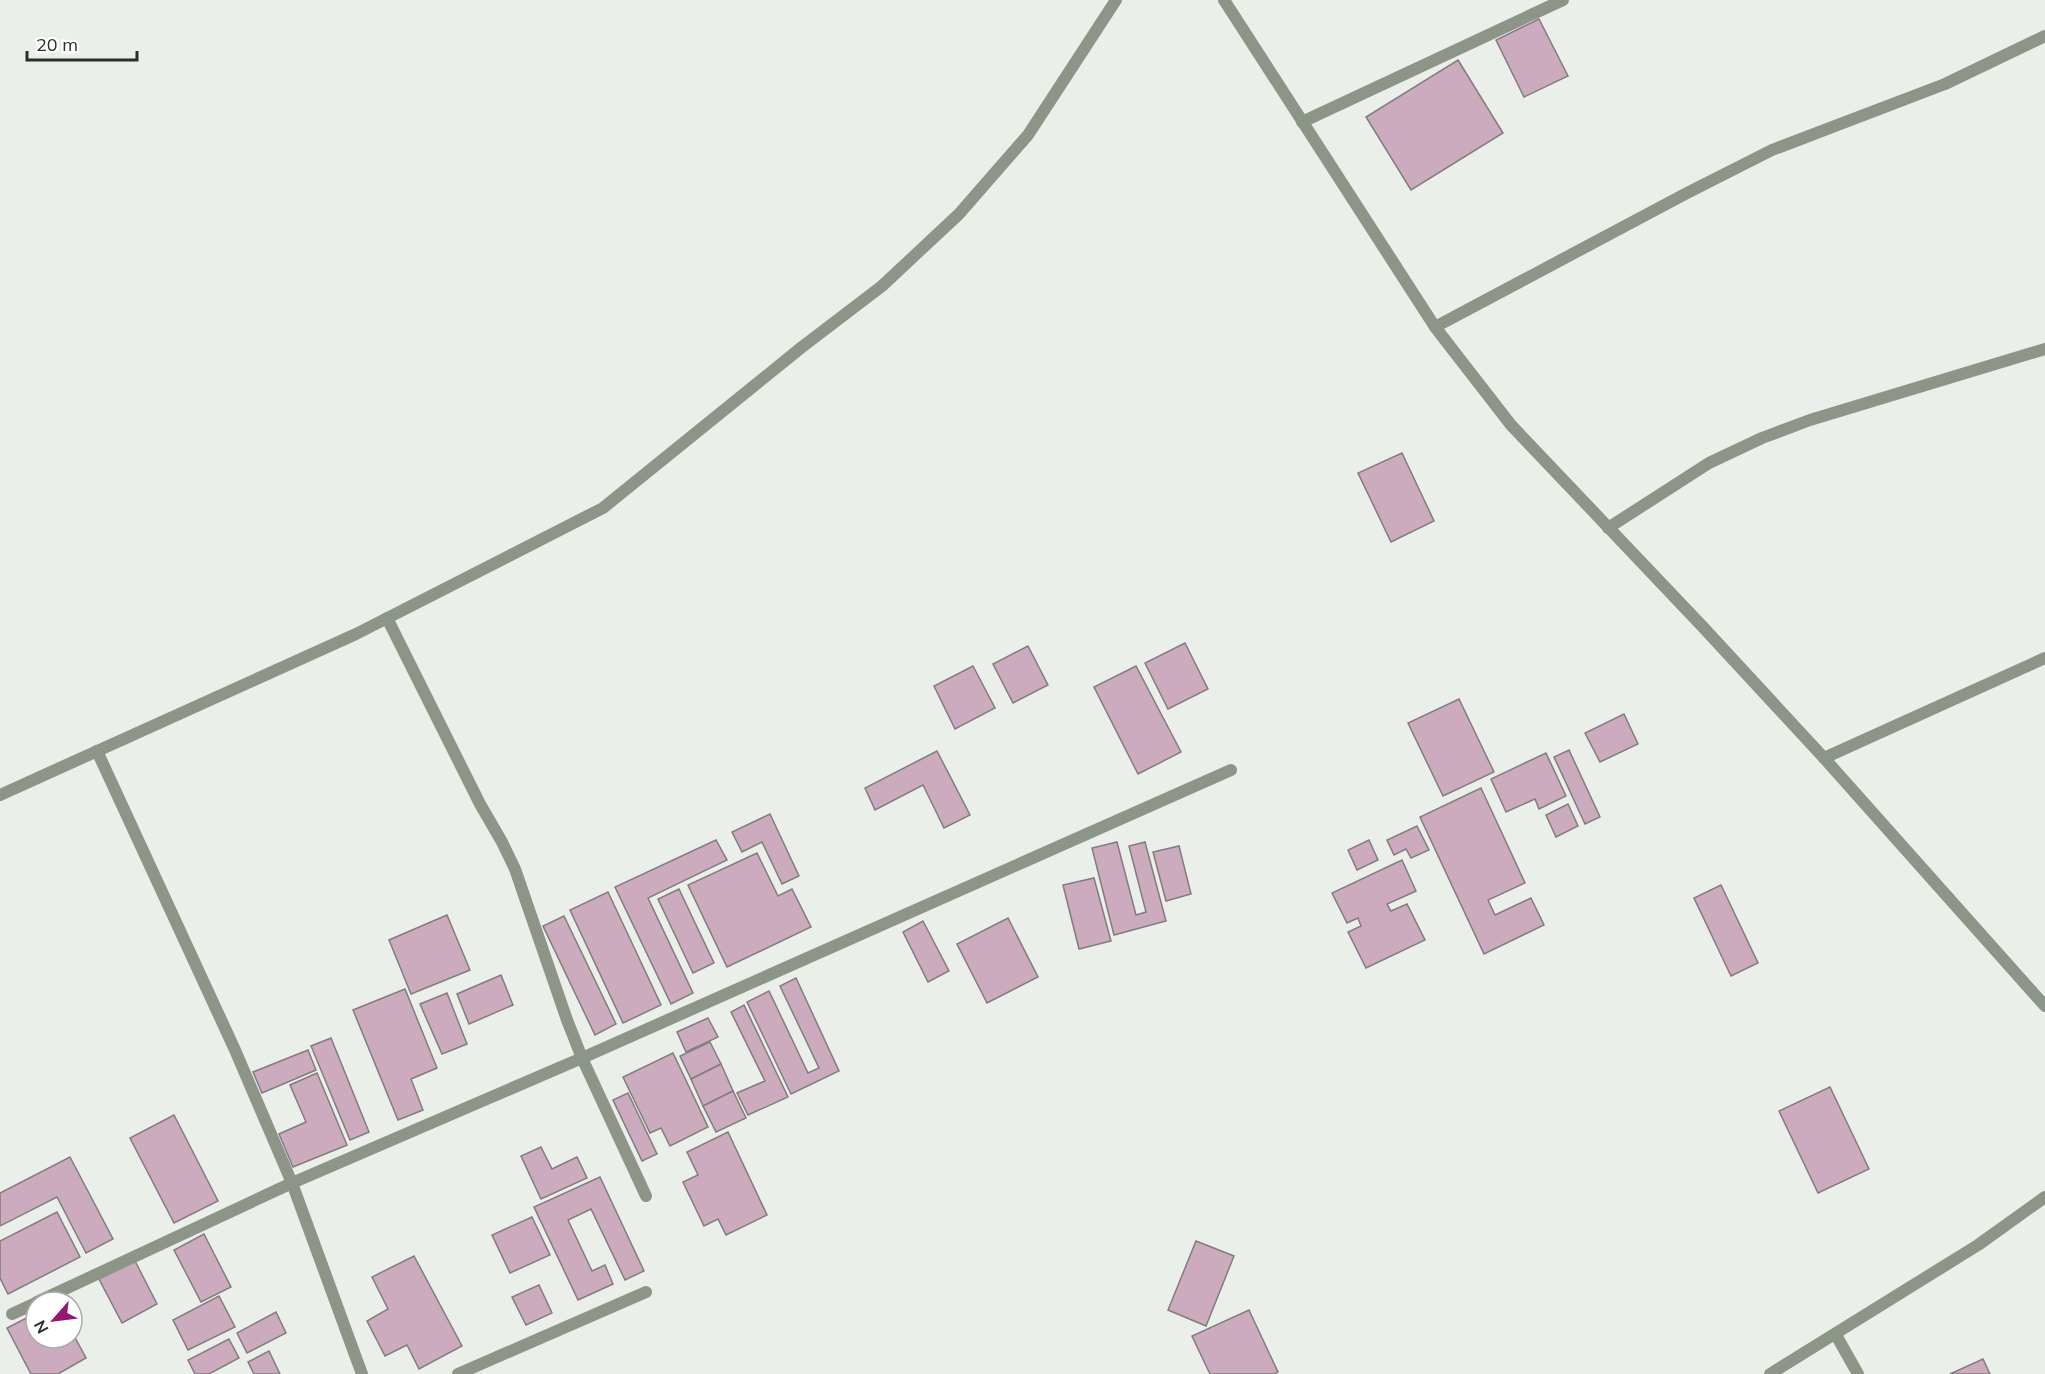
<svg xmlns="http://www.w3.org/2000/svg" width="2045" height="1374" font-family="Mulish,sans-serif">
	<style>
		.building { fill: #cbabbd; stroke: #827c7f; stroke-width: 1.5 }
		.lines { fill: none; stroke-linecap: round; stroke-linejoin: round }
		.minor { stroke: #8d9588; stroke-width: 12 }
		.tertiary { stroke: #8d9588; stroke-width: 12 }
	</style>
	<rect width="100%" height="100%" fill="#ebefe9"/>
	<g class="building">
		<polygon points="1539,19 1568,76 1524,97 1496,40"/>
		<polygon points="1458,60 1503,133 1411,190 1366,117"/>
		<polygon points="1402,453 1434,521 1391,542 1358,473"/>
		<polygon points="1185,643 1208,689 1168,709 1145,663"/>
		<polygon points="1028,646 1048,685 1013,703 993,664"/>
		<polygon points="973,666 995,708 955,729 934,686"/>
		<polygon points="1136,666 1181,752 1138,774 1094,687"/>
		<polygon points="1459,699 1494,772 1443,796 1408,723"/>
		<polygon points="1624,714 1638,744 1600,762 1585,733"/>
		<polygon points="1569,750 1600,817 1585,824 1554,757"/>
		<polygon points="937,751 970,815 944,828 923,785 875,810 865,788"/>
		<polygon points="1546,753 1566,796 1539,809 1535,799 1506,812 1491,779"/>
		<polygon points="1481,788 1525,883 1488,900 1495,915 1531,898 1544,925 1484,954 1420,817"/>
		<polygon points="1568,804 1578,826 1556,837 1546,815"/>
		<polygon points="770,814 799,876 782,884 762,842 742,852 732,832"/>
		<polygon points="1417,826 1429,850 1411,858 1406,849 1394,855 1387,840"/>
		<polygon points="716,840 727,860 648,898 693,993 671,1004 615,887"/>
		<polygon points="1369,840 1378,860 1357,870 1348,850"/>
		<polygon points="1117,842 1136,915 1146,912 1129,846 1145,842 1166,921 1114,935 1092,848"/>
		<polygon points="1179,846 1191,894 1166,901 1153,852"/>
		<polygon points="757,853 778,896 792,889 811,927 727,967 688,885"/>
		<polygon points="1402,860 1416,891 1387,904 1391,911 1407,904 1425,940 1366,968 1348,932 1361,926 1358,918 1347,923 1332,893"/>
		<polygon points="1094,878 1111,941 1079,949 1063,885"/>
		<polygon points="1721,885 1758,963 1731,976 1694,898"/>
		<polygon points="679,889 714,963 693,973 658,899"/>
		<polygon points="608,892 661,1005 623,1023 570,910"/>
		<polygon points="447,915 470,970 411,994 389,940"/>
		<polygon points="564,916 616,1024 595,1035 543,926"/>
		<polygon points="1008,918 1038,977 987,1003 957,944"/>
		<polygon points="923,921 949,971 928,982 903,932"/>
		<polygon points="501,975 513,1005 469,1024 457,994"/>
		<polygon points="796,978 839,1071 791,1094 747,1002 769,991 808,1073 819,1068 780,986"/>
		<polygon points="405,989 437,1068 411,1079 423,1110 398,1120 353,1010"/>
		<polygon points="447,993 467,1044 442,1054 420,1004"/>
		<polygon points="744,1005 788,1097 748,1115 737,1093 765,1081 731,1012"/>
		<polygon points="708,1018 718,1037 686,1052 677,1032"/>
		<polygon points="331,1038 369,1132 350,1140 311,1046"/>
		<polygon points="710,1042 721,1064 691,1079 680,1056"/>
		<polygon points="308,1050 316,1070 262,1093 253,1072"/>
		<polygon points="673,1053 708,1127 670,1146 661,1128 650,1133 623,1077"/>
		<polygon points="721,1064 733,1091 703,1106 691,1079"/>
		<polygon points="317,1073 347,1145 293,1167 279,1134 306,1122 290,1085"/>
		<polygon points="1830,1087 1869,1169 1818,1193 1779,1111"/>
		<polygon points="733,1091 746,1118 716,1132 703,1106"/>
		<polygon points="628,1093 657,1154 642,1161 613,1100"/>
		<polygon points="174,1115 218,1201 174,1223 130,1138"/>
		<polygon points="728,1132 767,1215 726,1235 718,1219 704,1226 683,1182 698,1175 687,1152"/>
		<polygon points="541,1147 552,1169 577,1157 587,1178 541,1199 521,1156"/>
		<polygon points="70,1157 113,1239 86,1253 57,1197 0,1226 0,1193"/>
		<polygon points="600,1177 644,1271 625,1280 591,1209 568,1220 592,1271 605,1265 613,1284 578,1300 534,1207"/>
		<polygon points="57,1212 80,1257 8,1294 0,1278 0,1241"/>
		<polygon points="532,1217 550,1255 510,1273 492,1235"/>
		<polygon points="204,1234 231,1287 201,1302 174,1250"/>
		<polygon points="1196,1241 1234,1256 1206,1326 1168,1310"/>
		<polygon points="414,1256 462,1346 419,1369 407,1345 385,1356 367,1321 388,1309 372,1277"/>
		<polygon points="135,1261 157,1304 122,1323 99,1279"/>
		<polygon points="539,1285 552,1313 526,1325 512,1297"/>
		<polygon points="219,1296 235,1327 188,1350 173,1320"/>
		<polygon points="1249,1310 1278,1372 1274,1374 1210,1374 1192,1336"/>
		<polygon points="276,1312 286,1333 247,1353 237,1333"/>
		<polygon points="36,1313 36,1338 72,1338 72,1332 86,1358 58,1374 31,1374 7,1328"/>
		<polygon points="229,1339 239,1358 209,1374 195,1374 188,1360"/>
		<polygon points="269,1351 280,1374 254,1374 248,1362"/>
		<polygon points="1983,1359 1990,1374 1950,1374"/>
	</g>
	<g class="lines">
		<g class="minor">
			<polyline points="1224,0 1435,327 1511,425 1702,626 1824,758 2045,1006"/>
			<polyline points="1302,122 1563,0"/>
			<polyline points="1435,327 1687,193 1772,150 1945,84 2045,36"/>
			<polyline points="1608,528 1709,463 1762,438 1810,420 2045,349"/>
			<polyline points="387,618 480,804 502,842 515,869 567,1020 582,1058 646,1196"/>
			<polyline points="97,751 235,1050 292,1183 362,1374"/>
			<polyline points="1824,758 2045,658"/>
			<polyline points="37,1302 292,1183 582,1058 1231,770"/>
			<polyline points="12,1314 36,1303"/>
			<polyline points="1836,1335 1858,1374"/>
			<polyline points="458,1374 646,1292"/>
			<polyline points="1770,1374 1978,1245 2045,1197"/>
		</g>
		<polyline class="tertiary" points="0,795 356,634 603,508 802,347 882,286 959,214 1028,135 1116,0"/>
	</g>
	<g transform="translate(54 1320) rotate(242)"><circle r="28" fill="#ffffff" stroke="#ababab" stroke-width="1.5"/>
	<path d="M0-4.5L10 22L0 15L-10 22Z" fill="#941771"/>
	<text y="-9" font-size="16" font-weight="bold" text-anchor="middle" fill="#2d2e2c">N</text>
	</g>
	<path d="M27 51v9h110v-9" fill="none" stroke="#2d2e2c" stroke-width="3"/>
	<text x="36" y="51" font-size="18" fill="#2d2e2c" stroke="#ffffff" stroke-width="4.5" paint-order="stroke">20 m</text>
</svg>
